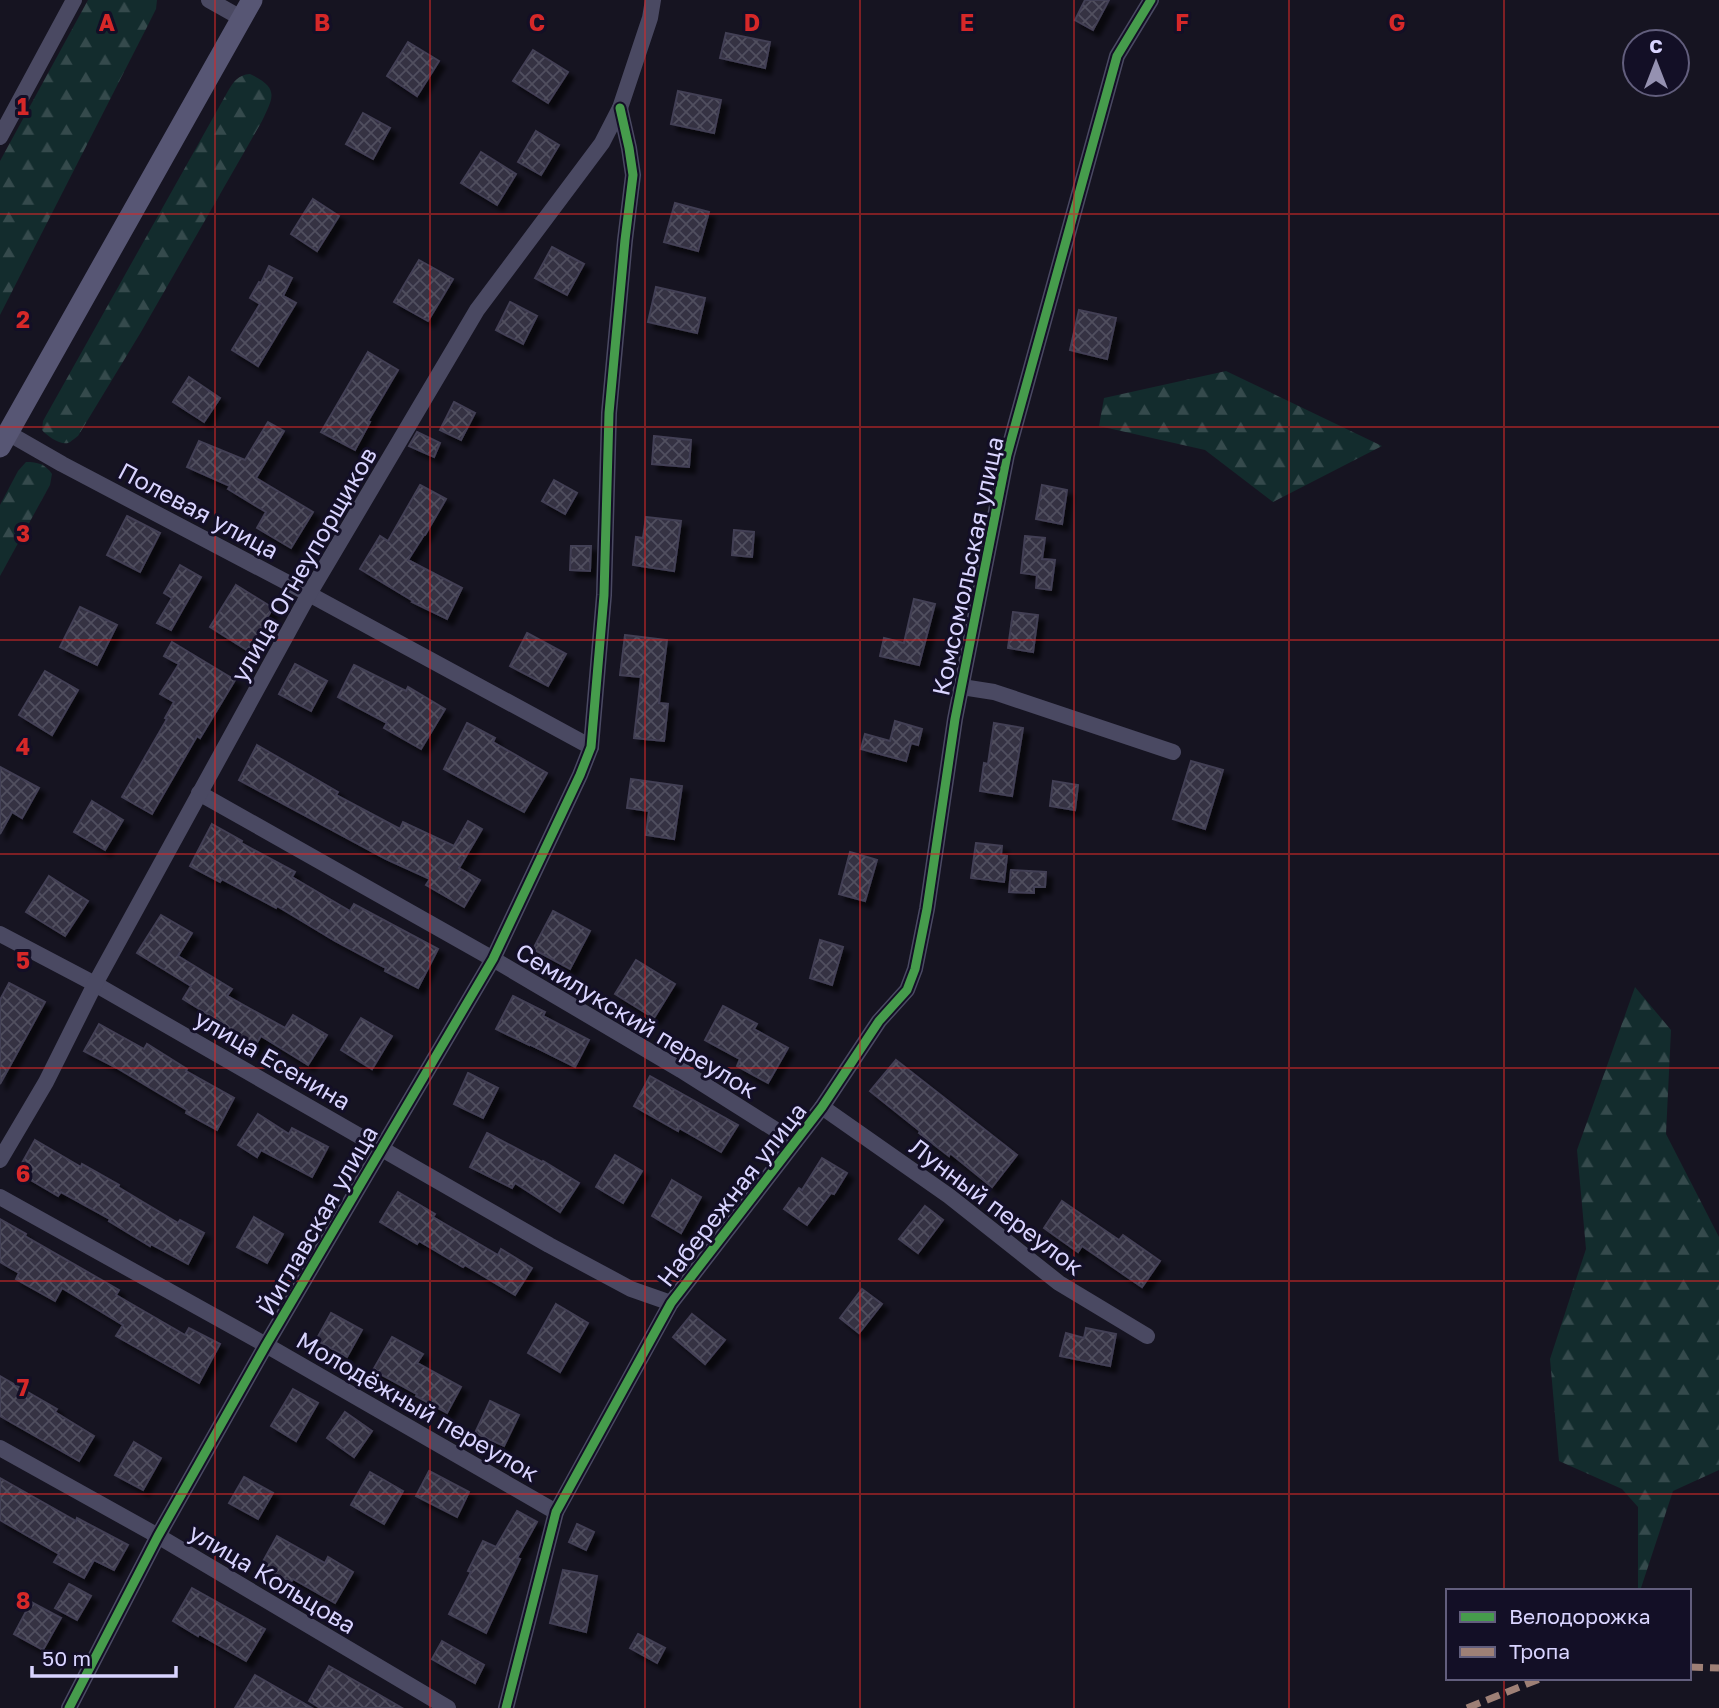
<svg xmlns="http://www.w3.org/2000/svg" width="1719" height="1708" font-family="'Golos Text',sans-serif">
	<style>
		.forest { fill: url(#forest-firs) }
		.building { fill: url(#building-cross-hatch); stroke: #433f54; stroke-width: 2; filter: url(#shadow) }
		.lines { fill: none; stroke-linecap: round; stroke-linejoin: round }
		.street { stroke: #4a4962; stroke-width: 16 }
		.secondary { stroke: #575674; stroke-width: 21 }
		.quiet { stroke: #9e8076; stroke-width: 7; stroke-dasharray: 14 7; stroke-linecap: butt }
		.cycleway-casing { stroke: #130f26; stroke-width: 13 }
		.cycleway { stroke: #469c4c; stroke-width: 9 }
		.grid { fill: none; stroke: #d62828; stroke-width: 2; stroke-opacity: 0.55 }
		.labels { text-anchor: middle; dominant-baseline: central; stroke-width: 6; stroke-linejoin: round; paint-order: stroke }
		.street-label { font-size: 24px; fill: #d9d4ff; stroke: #130f26 }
		.grid-label { font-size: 23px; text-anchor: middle; font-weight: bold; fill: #d62828; stroke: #130f26; stroke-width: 6; stroke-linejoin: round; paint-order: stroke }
	</style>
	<defs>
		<pattern id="forest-firs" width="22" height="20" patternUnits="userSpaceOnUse" patternTransform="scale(1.75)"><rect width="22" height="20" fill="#132c2d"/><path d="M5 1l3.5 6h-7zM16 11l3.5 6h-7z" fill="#354a4c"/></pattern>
		<pattern id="building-cross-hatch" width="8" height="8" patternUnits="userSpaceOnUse" patternTransform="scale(1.75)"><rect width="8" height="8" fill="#343243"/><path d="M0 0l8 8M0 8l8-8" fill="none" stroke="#514f5f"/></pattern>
		<filter id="shadow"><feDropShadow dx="6" dy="6" stdDeviation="2" flood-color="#0009"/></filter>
	</defs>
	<rect width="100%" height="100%" fill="#161421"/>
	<g class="forest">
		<polygon points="88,0 157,0 156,9 148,25 0,315 0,161"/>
		<path d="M 250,74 C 279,88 274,96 262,121 L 141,332 L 78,436 C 76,437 71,442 68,443 C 60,445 47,436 42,430 L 43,421 L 228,91 C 234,81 238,75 250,74 Z"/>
		<polygon points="1226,371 1382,446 1273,502 1205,450 1099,426 1104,398"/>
		<path d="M 26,462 C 38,462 45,464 52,474 L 50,485 L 0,576 L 0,505 L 18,471 Z"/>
		<polygon points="1635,987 1671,1030 1666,1134 1719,1237 1719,1470 1673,1491 1640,1591 1638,1591 1638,1507 1622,1489 1559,1461 1550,1359 1586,1249 1577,1150"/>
	</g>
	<g class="building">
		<polygon points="1085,0 1109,0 1093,30 1075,20"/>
		<polygon points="726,33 770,42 765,68 720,58"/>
		<polygon points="408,42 439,61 417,96 387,76"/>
		<polygon points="533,50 568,72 548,103 513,81"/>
		<polygon points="678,91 721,100 714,133 671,124"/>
		<polygon points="363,113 390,128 373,159 346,144"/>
		<polygon points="536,131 559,145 541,175 518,162"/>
		<polygon points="481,152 516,174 497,205 461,183"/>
		<polygon points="313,199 339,216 317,251 291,234"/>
		<polygon points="675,203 709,212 698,251 664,242"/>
		<polygon points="552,247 584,264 567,295 535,278"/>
		<polygon points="419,260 453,279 428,321 394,302"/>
		<polygon points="269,266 292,278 283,296 296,303 258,366 232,350 260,304 250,298 259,282 261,283"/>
		<polygon points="656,287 705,298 697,333 648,322"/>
		<polygon points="510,302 537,316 523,344 496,330"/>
		<polygon points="1079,310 1116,318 1107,359 1070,350"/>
		<polygon points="368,352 398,370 368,421 370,422 355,450 321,432"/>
		<polygon points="189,377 220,398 204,422 173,402"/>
		<polygon points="454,402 475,413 461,440 440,430"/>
		<polygon points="268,422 284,431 256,478 313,512 291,548 257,528 266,512 228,489 230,486 187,467 199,441 245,460"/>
		<polygon points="417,432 440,443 434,457 409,446"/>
		<polygon points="654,436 691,440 689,467 652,464"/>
		<polygon points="554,480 577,493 565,514 542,501"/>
		<polygon points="420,485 446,499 425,535 424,535 408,560 462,588 447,619 412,602 413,601 360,569 380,536 388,541"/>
		<polygon points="1042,485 1067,490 1062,524 1036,519"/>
		<polygon points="127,516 160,533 140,572 107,555"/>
		<polygon points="646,517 681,521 674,571 633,565 636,537 643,538"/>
		<polygon points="734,530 754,532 752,557 732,555"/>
		<polygon points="1025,536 1045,538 1042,559 1055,560 1051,590 1036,588 1037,575 1021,573"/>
		<polygon points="571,546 591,546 590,571 570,570"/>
		<polygon points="180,565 201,577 171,630 157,623 172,598 164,593"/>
		<polygon points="236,585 273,608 247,650 210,627"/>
		<polygon points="914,599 935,604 919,665 880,656 884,638 904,643"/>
		<polygon points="80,607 117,625 97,665 60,647"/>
		<polygon points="1013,612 1038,615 1033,652 1008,648"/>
		<polygon points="527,633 566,654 548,686 510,666"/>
		<polygon points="625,635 667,640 659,703 668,704 664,741 634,738 641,677 620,675"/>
		<polygon points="172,642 235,680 200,738 197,736 152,814 122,797 167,719 165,718 174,702 160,694 179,664 164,656"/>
		<polygon points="295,664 327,681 311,711 279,694"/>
		<polygon points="354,665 406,691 408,687 445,709 421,749 384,728 387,723 338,697"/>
		<polygon points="45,671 78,690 52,735 19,715"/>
		<polygon points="895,721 922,729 918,745 911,743 906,761 861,749 865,734 890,741"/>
		<polygon points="467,723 495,738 493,742 547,773 524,812 444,769"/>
		<polygon points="994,723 1023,728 1012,796 980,791 984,763 988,764"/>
		<polygon points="257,745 338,792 336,795 400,829 403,822 454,846 468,821 482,829 459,868 480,880 464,907 426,885 430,879 386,859 239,780"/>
		<polygon points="1191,761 1223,770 1205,829 1173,819"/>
		<polygon points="0,767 39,788 22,818 12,812 0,834"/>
		<polygon points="631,779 682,786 674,839 646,835 649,811 627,808"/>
		<polygon points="1053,781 1078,785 1075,810 1050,806"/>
		<polygon points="92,801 123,820 105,850 74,832"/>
		<polygon points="212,824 242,841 241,843 295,872 292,877 350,911 354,904 438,949 418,988 385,971 386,968 335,941 277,906 276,908 222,879 220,882 190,866"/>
		<polygon points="976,843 1002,846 1001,855 1007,856 1004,882 971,878"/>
		<polygon points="850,852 877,860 865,901 839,894"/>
		<polygon points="1011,870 1046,872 1045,887 1034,887 1034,893 1009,892"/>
		<polygon points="49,876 88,901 65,936 26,912"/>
		<polygon points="553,911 590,931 570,969 533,949"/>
		<polygon points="161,915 192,933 178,956 232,989 227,996 285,1028 293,1015 327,1035 308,1065 261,1036 252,1051 220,1033 224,1024 183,999 191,986 137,953"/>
		<polygon points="820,940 843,947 832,985 810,978"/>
		<polygon points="636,960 675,984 654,1018 615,994"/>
		<polygon points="9,983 45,1002 0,1084 0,1000"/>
		<polygon points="513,996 545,1012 543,1016 589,1040 575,1067 529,1044 529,1045 496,1029"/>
		<polygon points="723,1006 757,1024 754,1029 788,1048 768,1083 737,1066 740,1059 705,1040"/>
		<polygon points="361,1018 392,1036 372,1069 341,1050"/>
		<polygon points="99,1024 144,1049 147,1044 187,1069 186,1071 234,1098 217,1130 186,1113 187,1110 117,1068 84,1051"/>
		<polygon points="896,1060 1017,1155 992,1187 950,1153 949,1156 919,1133 920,1131 870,1091"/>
		<polygon points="468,1073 498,1088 483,1118 454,1104"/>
		<polygon points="650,1076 738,1125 721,1152 679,1128 678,1131 634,1106"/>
		<polygon points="258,1114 289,1134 292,1128 328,1147 312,1177 261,1150 257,1157 238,1145"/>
		<polygon points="487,1133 542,1162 543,1161 579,1183 560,1212 515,1183 512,1188 470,1167"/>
		<polygon points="35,1140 81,1167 82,1164 119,1185 118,1187 178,1223 180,1220 204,1233 188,1264 151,1244 150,1246 109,1221 110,1219 61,1192 58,1196 17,1172"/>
		<polygon points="615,1155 642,1171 623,1203 596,1187"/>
		<polygon points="822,1158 847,1173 834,1194 831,1193 807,1225 784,1209 799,1188 802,1190"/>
		<polygon points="672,1180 701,1197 681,1233 652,1216"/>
		<polygon points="398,1192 435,1214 433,1217 498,1255 501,1249 532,1268 515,1295 465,1265 463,1267 419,1241 417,1244 380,1222"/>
		<polygon points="1062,1201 1119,1240 1123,1235 1160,1261 1142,1287 1082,1246 1078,1252 1044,1228"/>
		<polygon points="925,1206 943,1220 918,1253 899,1239"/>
		<polygon points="254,1217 283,1234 267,1263 237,1247"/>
		<polygon points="0,1219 26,1234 25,1236 119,1290 116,1295 185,1335 189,1328 220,1344 199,1383 116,1336 123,1325 62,1288 55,1301 16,1279 19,1273 0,1262"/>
		<polygon points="862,1289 882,1304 859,1333 840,1318"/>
		<polygon points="556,1304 588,1323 560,1372 528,1353"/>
		<polygon points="331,1313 362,1330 347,1357 316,1340"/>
		<polygon points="692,1314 725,1340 705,1364 673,1337"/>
		<polygon points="1086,1328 1116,1334 1110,1366 1060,1356 1066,1333 1084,1338"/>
		<polygon points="392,1337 423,1354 417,1363 461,1387 447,1413 416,1396 417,1394 373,1370"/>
		<polygon points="0,1376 57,1409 55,1412 94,1436 79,1461 0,1416"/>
		<polygon points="293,1389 318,1403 296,1441 271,1426"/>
		<polygon points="490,1401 519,1415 504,1446 475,1433"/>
		<polygon points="345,1412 372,1431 354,1457 327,1438"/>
		<polygon points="134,1442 161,1458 143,1490 115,1475"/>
		<polygon points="429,1471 469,1492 457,1517 416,1496"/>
		<polygon points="370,1472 403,1491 384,1524 351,1505"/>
		<polygon points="244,1477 273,1493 258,1519 229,1503"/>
		<polygon points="0,1478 76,1521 77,1518 128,1545 114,1570 94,1560 84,1578 54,1562 59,1554 0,1520"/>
		<polygon points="517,1511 537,1522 517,1558 520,1559 486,1633 449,1614 471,1572 468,1571 483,1541 496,1547"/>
		<polygon points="577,1524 594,1532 586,1550 569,1542"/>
		<polygon points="277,1536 325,1563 328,1557 353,1572 335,1603 293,1579 291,1582 261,1565"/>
		<polygon points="563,1570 597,1576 586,1632 550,1623"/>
		<polygon points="69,1584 91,1596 77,1620 55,1608"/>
		<polygon points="192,1588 265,1629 246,1661 199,1634 198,1636 173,1621"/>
		<polygon points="31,1602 61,1618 43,1650 14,1634"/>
		<polygon points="638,1634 665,1648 657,1663 630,1648"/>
		<polygon points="442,1641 484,1665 475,1683 432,1659"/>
		<polygon points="329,1666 366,1687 402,1708 320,1708 309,1701"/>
		<polygon points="255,1675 312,1708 235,1708"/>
	</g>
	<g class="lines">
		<g class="street">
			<polyline points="209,0 241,18"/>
			<polyline points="0,137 74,0"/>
			<polyline points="8,433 62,464 309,594 591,747"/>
			<polyline points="962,687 994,692 1173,752"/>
			<polyline points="199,793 493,959 681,1070 795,1142"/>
			<polyline points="0,934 95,984 549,1245 631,1289 671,1303"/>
			<polyline points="822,1107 949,1196 1059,1283 1147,1336"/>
			<polyline points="0,1160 46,1082 95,984 309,594 477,310 602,143 620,108 650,18 653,0"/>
			<polyline points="0,1197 266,1345 556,1512"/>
			<polyline points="0,1448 158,1536 448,1708"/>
			<polyline points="69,1708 158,1536 266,1345 493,959 580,775 591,747 604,595 609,413 625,240 633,175 629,148 620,108"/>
			<polyline points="506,1708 556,1512 671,1303 822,1107 879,1021 907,990 915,969 927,909 955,719 1007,455 1117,56 1151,0"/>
		</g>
		<polyline class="secondary" points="0,447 252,0"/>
		<g class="quiet">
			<polyline points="1689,1667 1719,1668"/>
			<polyline points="1467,1708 1542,1678"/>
		</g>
		<defs>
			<g id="cycleway">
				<polyline points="69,1708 158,1536 266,1345 493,959 580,775 591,747 604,595 609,413 625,240 633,175 629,148 620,108"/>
				<polyline points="506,1708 556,1512 671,1303 822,1107 879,1021 907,990 915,969 927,909 955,719 1007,455 1117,56 1151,0"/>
			</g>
		</defs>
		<use href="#cycleway" class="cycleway-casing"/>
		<use href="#cycleway" class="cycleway"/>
	</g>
	<path class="grid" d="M 215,0 L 215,1708M 430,0 L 430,1708M 645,0 L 645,1708M 860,0 L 860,1708M 1074,0 L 1074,1708M 1289,0 L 1289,1708M 1504,0 L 1504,1591M 0,214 L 1719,214M 0,427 L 1719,427M 0,640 L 1719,640M 0,854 L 1719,854M 0,1068 L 1719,1068M 0,1281 L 1719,1281M 0,1494 L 1719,1494M 1504,1678 L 1504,1708"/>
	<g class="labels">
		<g class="street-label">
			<text transform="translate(199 510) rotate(28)">Полевая улица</text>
			<text transform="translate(303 564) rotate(-60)">улица Огнеупорщиков</text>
			<text transform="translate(967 566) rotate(-78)">Комсомольская улица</text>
			<text transform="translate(637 1020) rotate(31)">Семилукский переулок</text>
			<text transform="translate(273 1059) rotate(30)">улица Есенина</text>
			<text transform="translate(731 1194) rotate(-52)">Набережная улица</text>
			<text transform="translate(997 1206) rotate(37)">Лунный переулок</text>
			<text transform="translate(317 1220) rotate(-60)">Йиглавская улица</text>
			<text transform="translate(418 1406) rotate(30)">Молодёжный переулок</text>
			<text transform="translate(273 1578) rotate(31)">улица Кольцова</text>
		</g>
	</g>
	<g class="grid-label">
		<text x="107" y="31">A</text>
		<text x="322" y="31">B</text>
		<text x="537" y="31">C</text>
		<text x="752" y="31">D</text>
		<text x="967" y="31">E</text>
		<text x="1182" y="31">F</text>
		<text x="1397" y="31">G</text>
		<text x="23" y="115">1</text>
		<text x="23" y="328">2</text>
		<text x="23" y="542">3</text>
		<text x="23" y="755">4</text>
		<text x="23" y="969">5</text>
		<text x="23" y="1182">6</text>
		<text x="23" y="1396">7</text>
		<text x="23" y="1609">8</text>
	</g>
	<rect x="1446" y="1589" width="245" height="91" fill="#130f26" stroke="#625e7d" stroke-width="2"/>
	<rect x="1460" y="1612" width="35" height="10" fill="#469c4c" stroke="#625e7d" stroke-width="2"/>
	<text x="1509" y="1624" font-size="21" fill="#d9d4ff">Велодорожка</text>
	<rect x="1460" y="1647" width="35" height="10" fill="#9e8076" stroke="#625e7d" stroke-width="2"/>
	<text x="1509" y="1659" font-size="21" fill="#d9d4ff">Тропа</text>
	<g transform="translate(1656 63)"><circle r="33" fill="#130f26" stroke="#625e7d" stroke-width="2"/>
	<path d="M0-5L12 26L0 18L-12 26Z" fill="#9591b1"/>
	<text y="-10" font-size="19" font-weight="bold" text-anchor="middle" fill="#d9d4ff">С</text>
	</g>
	<path d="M32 1666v10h144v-10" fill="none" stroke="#d9d4ff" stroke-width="3.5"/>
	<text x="42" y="1666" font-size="21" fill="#d9d4ff" stroke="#130f26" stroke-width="5" paint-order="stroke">50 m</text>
</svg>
